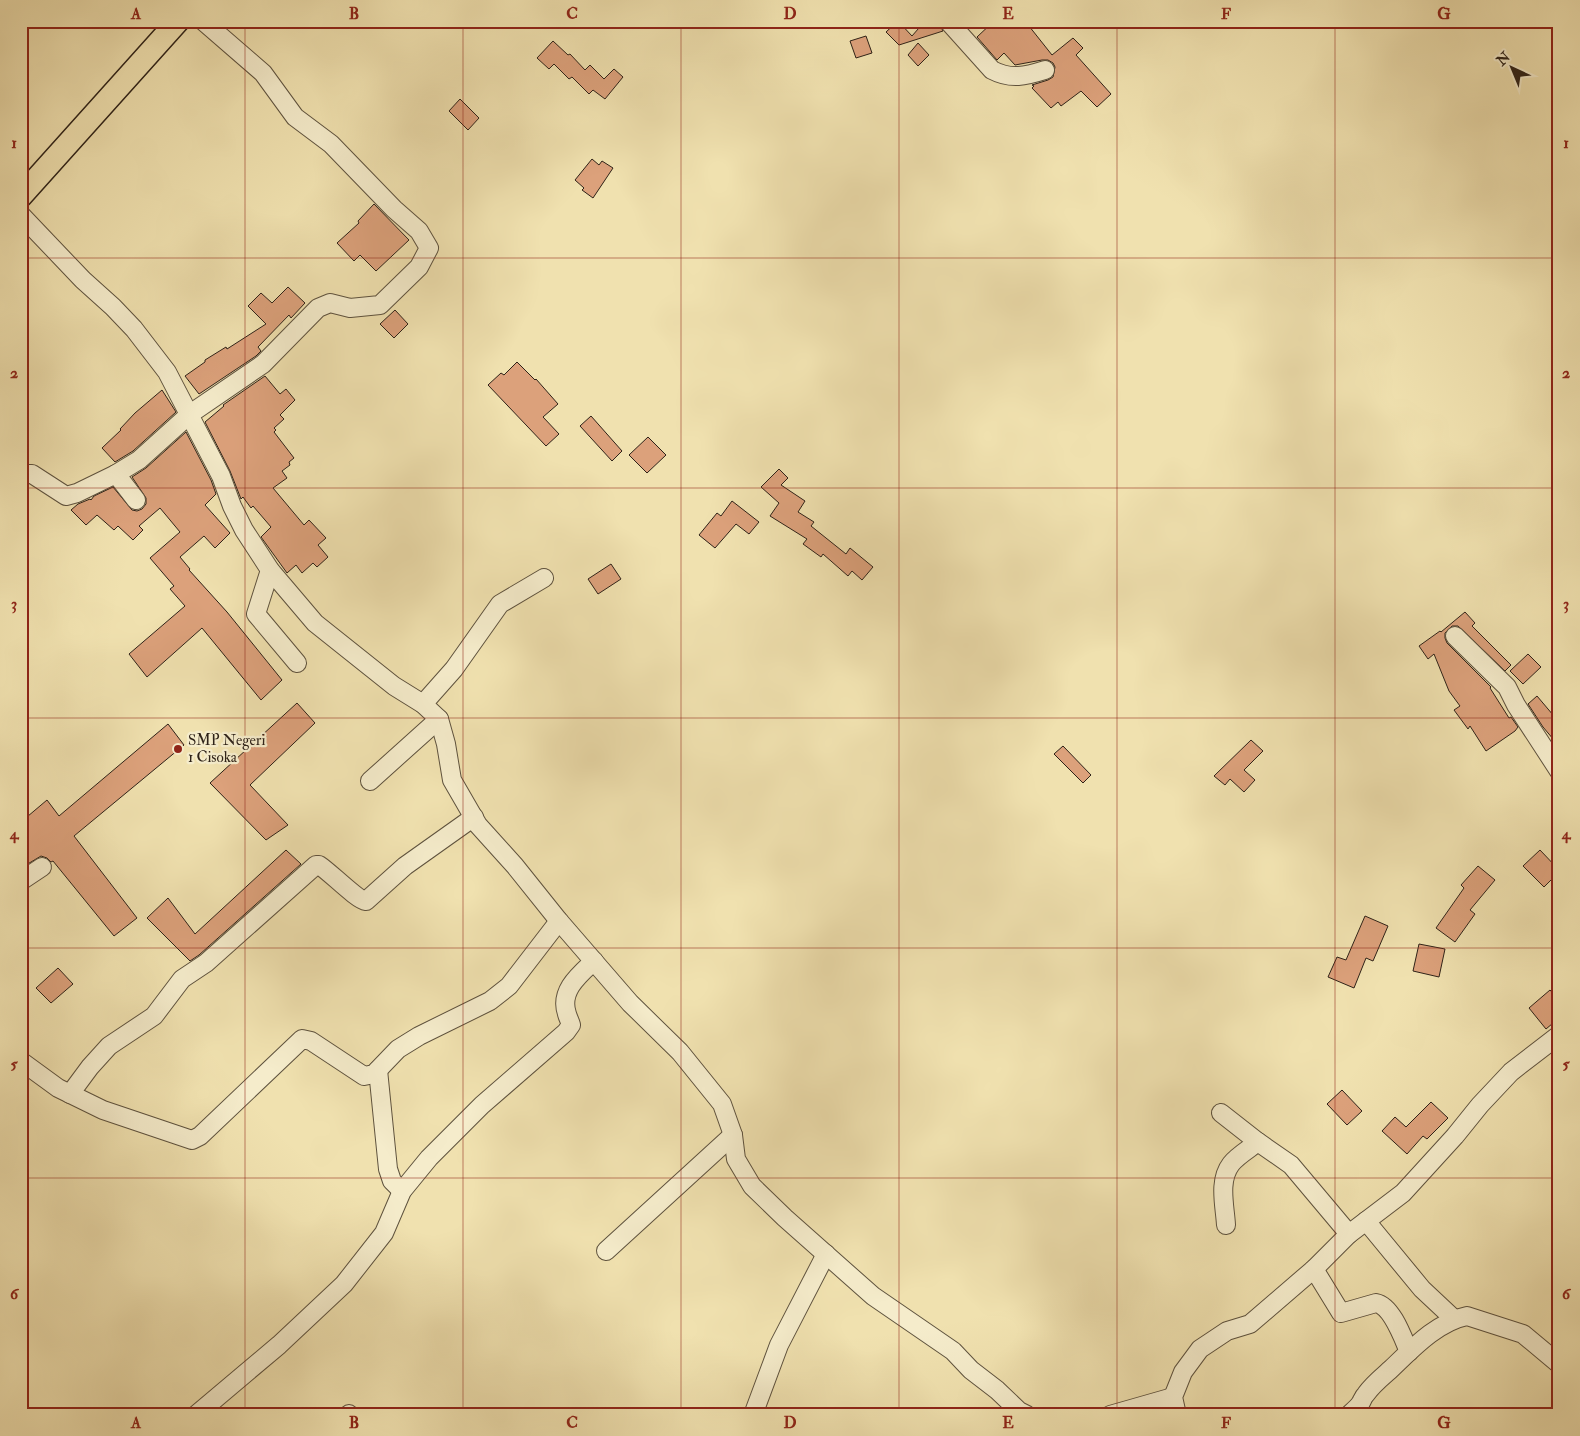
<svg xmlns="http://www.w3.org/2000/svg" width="1580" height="1436" font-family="'IM FELL Double Pica',serif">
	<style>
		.building { fill: #dca17b; stroke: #2e2218 }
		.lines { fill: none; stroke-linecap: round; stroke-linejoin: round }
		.minor-casing { stroke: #5e523e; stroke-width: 20 }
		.major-casing { stroke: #2e2218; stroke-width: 25 }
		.minor { stroke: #f5eccb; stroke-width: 18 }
		.major { stroke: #f0e1af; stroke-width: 22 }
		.grid { fill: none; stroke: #8f2418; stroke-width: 1; stroke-opacity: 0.55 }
		.poi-dot { fill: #8f2418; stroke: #f5eccb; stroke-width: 2 }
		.labels { text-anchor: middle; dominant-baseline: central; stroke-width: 4.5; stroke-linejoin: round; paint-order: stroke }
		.poi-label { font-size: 15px; fill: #2e2218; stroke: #f5eccb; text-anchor: start }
		.neatline { fill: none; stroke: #8f2418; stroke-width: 2 }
		.grid-label { font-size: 16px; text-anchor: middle; font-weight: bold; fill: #8f2418 }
	</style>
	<rect width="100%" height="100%" fill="#f0e1af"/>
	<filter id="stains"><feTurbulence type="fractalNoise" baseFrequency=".004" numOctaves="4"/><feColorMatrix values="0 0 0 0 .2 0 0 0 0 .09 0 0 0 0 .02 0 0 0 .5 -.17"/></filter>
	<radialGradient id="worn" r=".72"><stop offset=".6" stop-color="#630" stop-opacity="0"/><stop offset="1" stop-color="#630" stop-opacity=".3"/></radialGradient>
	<g class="building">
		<polygon points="898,21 912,36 925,21 938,21 943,31 899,45 886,32"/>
		<polygon points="994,21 1025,21 1052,55 1073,38 1083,48 1076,55 1111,94 1097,107 1081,91 1061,106 1058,102 1051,108 1032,88 1034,86 1032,85 1048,80 1053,77 1055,67 1053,63 1048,60 1042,60 1015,65 1004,53 997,60 977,37"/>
		<polygon points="866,36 872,53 856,58 850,41"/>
		<polygon points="553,41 568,55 570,54 585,70 590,65 604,79 614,69 623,77 605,99 593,90 589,94 572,77 569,79 554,64 549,69 537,58"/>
		<polygon points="918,43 929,55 918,66 908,55"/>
		<polygon points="460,99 479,118 468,130 449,111"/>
		<polygon points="592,159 599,165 602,161 613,168 593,198 582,190 584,188 575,180"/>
		<polygon points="374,204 409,240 376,271 360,255 354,261 337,243 359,223 358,221"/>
		<polygon points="288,287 305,303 291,318 289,315 258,347 261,351 256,356 199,394 185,376 205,362 205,360 226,347 227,349 266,324 248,306 261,293 272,303"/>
		<polygon points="395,310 408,324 394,338 380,324"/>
		<polygon points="517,362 535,380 536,379 558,404 543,417 559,434 546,446 488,385 501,373 504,375"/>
		<polygon points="265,376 280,394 286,389 295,400 280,415 284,419 274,428 276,430 274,432 294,458 289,462 290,465 282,471 287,478 273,488 304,525 309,520 326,538 318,545 328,557 317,567 313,563 302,573 296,565 287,573 261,537 271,527 253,506 251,508 243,497 241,499 230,471 205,422 224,406 223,405"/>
		<polygon points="162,390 176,412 133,451 115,462 102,448 121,430 120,429 135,413"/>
		<polygon points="591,416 622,451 612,461 580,426"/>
		<polygon points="186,432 211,480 216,494 205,505 230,533 215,548 204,536 180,557 190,569 189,570 227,612 282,680 261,700 202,628 147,677 129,654 185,606 170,589 174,586 150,558 180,532 160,508 139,526 143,530 133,540 118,526 114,530 97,515 86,525 71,510 78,504 90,499 91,500 94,496 113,487 132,510 137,511 142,509 146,504 146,498 132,477 146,468"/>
		<polygon points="648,437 666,455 647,473 629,455"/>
		<polygon points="779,469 788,478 781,485 805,501 798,512 814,522 811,526 846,554 850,548 873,567 862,580 852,571 848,576 823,554 821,557 803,544 807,539 770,516 779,503 761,487"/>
		<polygon points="732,501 759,522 749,534 736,524 715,548 699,535 717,513 721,516"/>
		<polygon points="611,564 621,579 598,594 588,579"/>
		<polygon points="1465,612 1475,623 1472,626 1511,665 1505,671 1458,626 1452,626 1445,633 1445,638 1447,643 1491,687 1490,688 1509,718 1511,717 1518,727 1515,731 1486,751 1470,726 1468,729 1454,710 1460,706 1449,691 1434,654 1428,659 1419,646 1440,631 1441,632"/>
		<polygon points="1528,654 1541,667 1523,684 1510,671"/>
		<polygon points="1537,696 1559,722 1559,746 1543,727 1528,704"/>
		<polygon points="297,703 315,723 250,785 288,825 266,840 210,783"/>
		<polygon points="168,724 184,745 74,836 137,918 114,936 53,861 51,862 47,858 41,856 21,868 21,822 47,800 59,816"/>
		<polygon points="1251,740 1263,751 1244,770 1255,780 1244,792 1230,779 1225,785 1214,776"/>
		<polygon points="1063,746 1091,775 1083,783 1054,754"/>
		<polygon points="286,850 301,864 199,955 190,961 147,918 168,898 195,934"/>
		<polygon points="1540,850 1559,870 1559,872 1544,887 1523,866"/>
		<polygon points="1478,866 1495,880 1470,910 1475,914 1455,942 1436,928 1464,888 1461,885"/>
		<polygon points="1365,916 1388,926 1373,961 1366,958 1354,988 1328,977 1337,957 1346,960"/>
		<polygon points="1419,944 1445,949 1439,977 1413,971"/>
		<polygon points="58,968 73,984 51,1003 36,988"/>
		<polygon points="1550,990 1559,1000 1559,1018 1546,1029 1529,1008"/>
		<polygon points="1342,1090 1362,1111 1347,1125 1327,1104"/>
		<polygon points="1431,1102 1448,1118 1427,1139 1423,1136 1407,1154 1382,1131 1395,1117 1406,1127"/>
	</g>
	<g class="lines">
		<defs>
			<g id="minor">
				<path d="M 948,21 L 992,70 C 1011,80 1026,76 1045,70"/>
				<polyline points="21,215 83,280 113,307 134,329 167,372 221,476 232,506 244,530 270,570 315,623 394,686 423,704 439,719 446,744 452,780 478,825 515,866 559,921 630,1003 680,1052 722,1104 733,1135 736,1159 752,1186 785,1218 873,1296 953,1351 971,1370 997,1390 1019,1411 1027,1415"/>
				<polyline points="21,477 26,474 32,474 66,496 77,493 116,474"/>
				<polyline points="136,500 116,474 139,460 190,414 263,364 318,308 330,303 350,308 380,305 419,267 429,248 419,231 394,209 331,144 295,117 263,73 203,21"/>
				<polyline points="270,570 256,614 297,663"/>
				<polyline points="1455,636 1507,687 1516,705 1559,771"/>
				<polyline points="423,704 454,669 500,604 544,578"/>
				<polyline points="370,781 439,719"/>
				<polyline points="21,881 42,867"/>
				<polyline points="21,1061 58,1088 103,1110 192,1140 200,1136 302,1039 311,1041 364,1076 374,1074 398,1049 419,1036 490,1001 509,986 559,921"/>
				<polyline points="378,1070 388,1169 392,1181 402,1191"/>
				<path d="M 70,1094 L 90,1067 L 109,1046 L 154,1016 L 182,979 L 206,963 L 316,865 L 319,865 C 330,872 357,900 366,901 L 405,866 L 474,817"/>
				<polyline points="1221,1113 1258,1142"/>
				<polyline points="1366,1221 1422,1289 1454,1319"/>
				<path d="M 1226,1225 C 1225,1206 1218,1181 1231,1164 C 1237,1156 1249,1149 1258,1142 L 1291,1165 L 1349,1234"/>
				<polyline points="606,1251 733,1135"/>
				<path d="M 1314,1269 L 1341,1313 L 1376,1303 C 1392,1306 1403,1338 1409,1352"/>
				<path d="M 196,1415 L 279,1345 L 344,1284 L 384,1233 L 402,1191 L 429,1158 L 482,1105 L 566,1032 L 571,1025 C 570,1021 568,1018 567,1014 C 559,991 579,975 594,961"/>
				<polyline points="349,1415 349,1414"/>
				<polyline points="753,1415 779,1345 826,1254"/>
				<polyline points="1110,1415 1173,1397"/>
				<polyline points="1177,1415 1173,1397 1183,1372 1200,1349 1227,1331 1250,1324 1314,1269 1349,1234 1403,1193 1455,1136 1480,1105 1511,1072 1559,1035"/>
				<path d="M 1349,1415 C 1352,1412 1357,1408 1360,1404 C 1362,1401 1363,1397 1366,1394 C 1372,1385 1382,1377 1391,1369 C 1412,1349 1437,1322 1467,1316 L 1523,1334 L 1559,1364"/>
			</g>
			<polyline id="major" points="21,196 178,21"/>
		</defs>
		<use href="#minor" class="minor-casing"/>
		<use href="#major" class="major-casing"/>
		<use href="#minor" class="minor"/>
		<use href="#major" class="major"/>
	</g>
	<path class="grid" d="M 245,21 L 245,1415M 463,21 L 463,1415M 681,21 L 681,1415M 899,21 L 899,1415M 1117,21 L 1117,1415M 1335,21 L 1335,1415M 21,258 L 1559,258M 21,488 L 1559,488M 21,718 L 1559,718M 21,948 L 1559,948M 21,1178 L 1559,1178"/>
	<circle class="poi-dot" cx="178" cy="749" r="5"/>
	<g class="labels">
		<g class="poi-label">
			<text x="188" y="740">SMP Negeri<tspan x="188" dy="17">1 Cisoka</tspan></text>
		</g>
	</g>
	<rect width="1580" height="1436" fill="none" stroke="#f0e1af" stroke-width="55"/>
	<g transform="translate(1512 68) rotate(316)" stroke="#f5eccb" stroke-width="4" paint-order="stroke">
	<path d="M0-4L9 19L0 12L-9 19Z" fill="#2e2218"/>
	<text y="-8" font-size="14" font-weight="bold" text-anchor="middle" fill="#2e2218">N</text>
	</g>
	<rect x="28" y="28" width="1524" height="1380" class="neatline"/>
	<g class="grid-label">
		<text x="136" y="19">A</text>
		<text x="354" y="19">B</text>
		<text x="572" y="19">C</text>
		<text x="790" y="19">D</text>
		<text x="1008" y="19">E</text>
		<text x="1226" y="19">F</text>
		<text x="1444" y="19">G</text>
		<text x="14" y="148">1</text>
		<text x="1566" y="148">1</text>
		<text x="14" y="378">2</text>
		<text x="1566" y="378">2</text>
		<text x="14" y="609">3</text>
		<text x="1566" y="609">3</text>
		<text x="14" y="839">4</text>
		<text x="1566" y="839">4</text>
		<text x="14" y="1069">5</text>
		<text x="1566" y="1069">5</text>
		<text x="14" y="1299">6</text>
		<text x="1566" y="1299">6</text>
		<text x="136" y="1428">A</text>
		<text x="354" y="1428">B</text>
		<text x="572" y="1428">C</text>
		<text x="790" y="1428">D</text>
		<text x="1008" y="1428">E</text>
		<text x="1226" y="1428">F</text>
		<text x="1444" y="1428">G</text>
	</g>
	<rect width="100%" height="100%" filter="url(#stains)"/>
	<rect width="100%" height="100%" fill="url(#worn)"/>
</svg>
